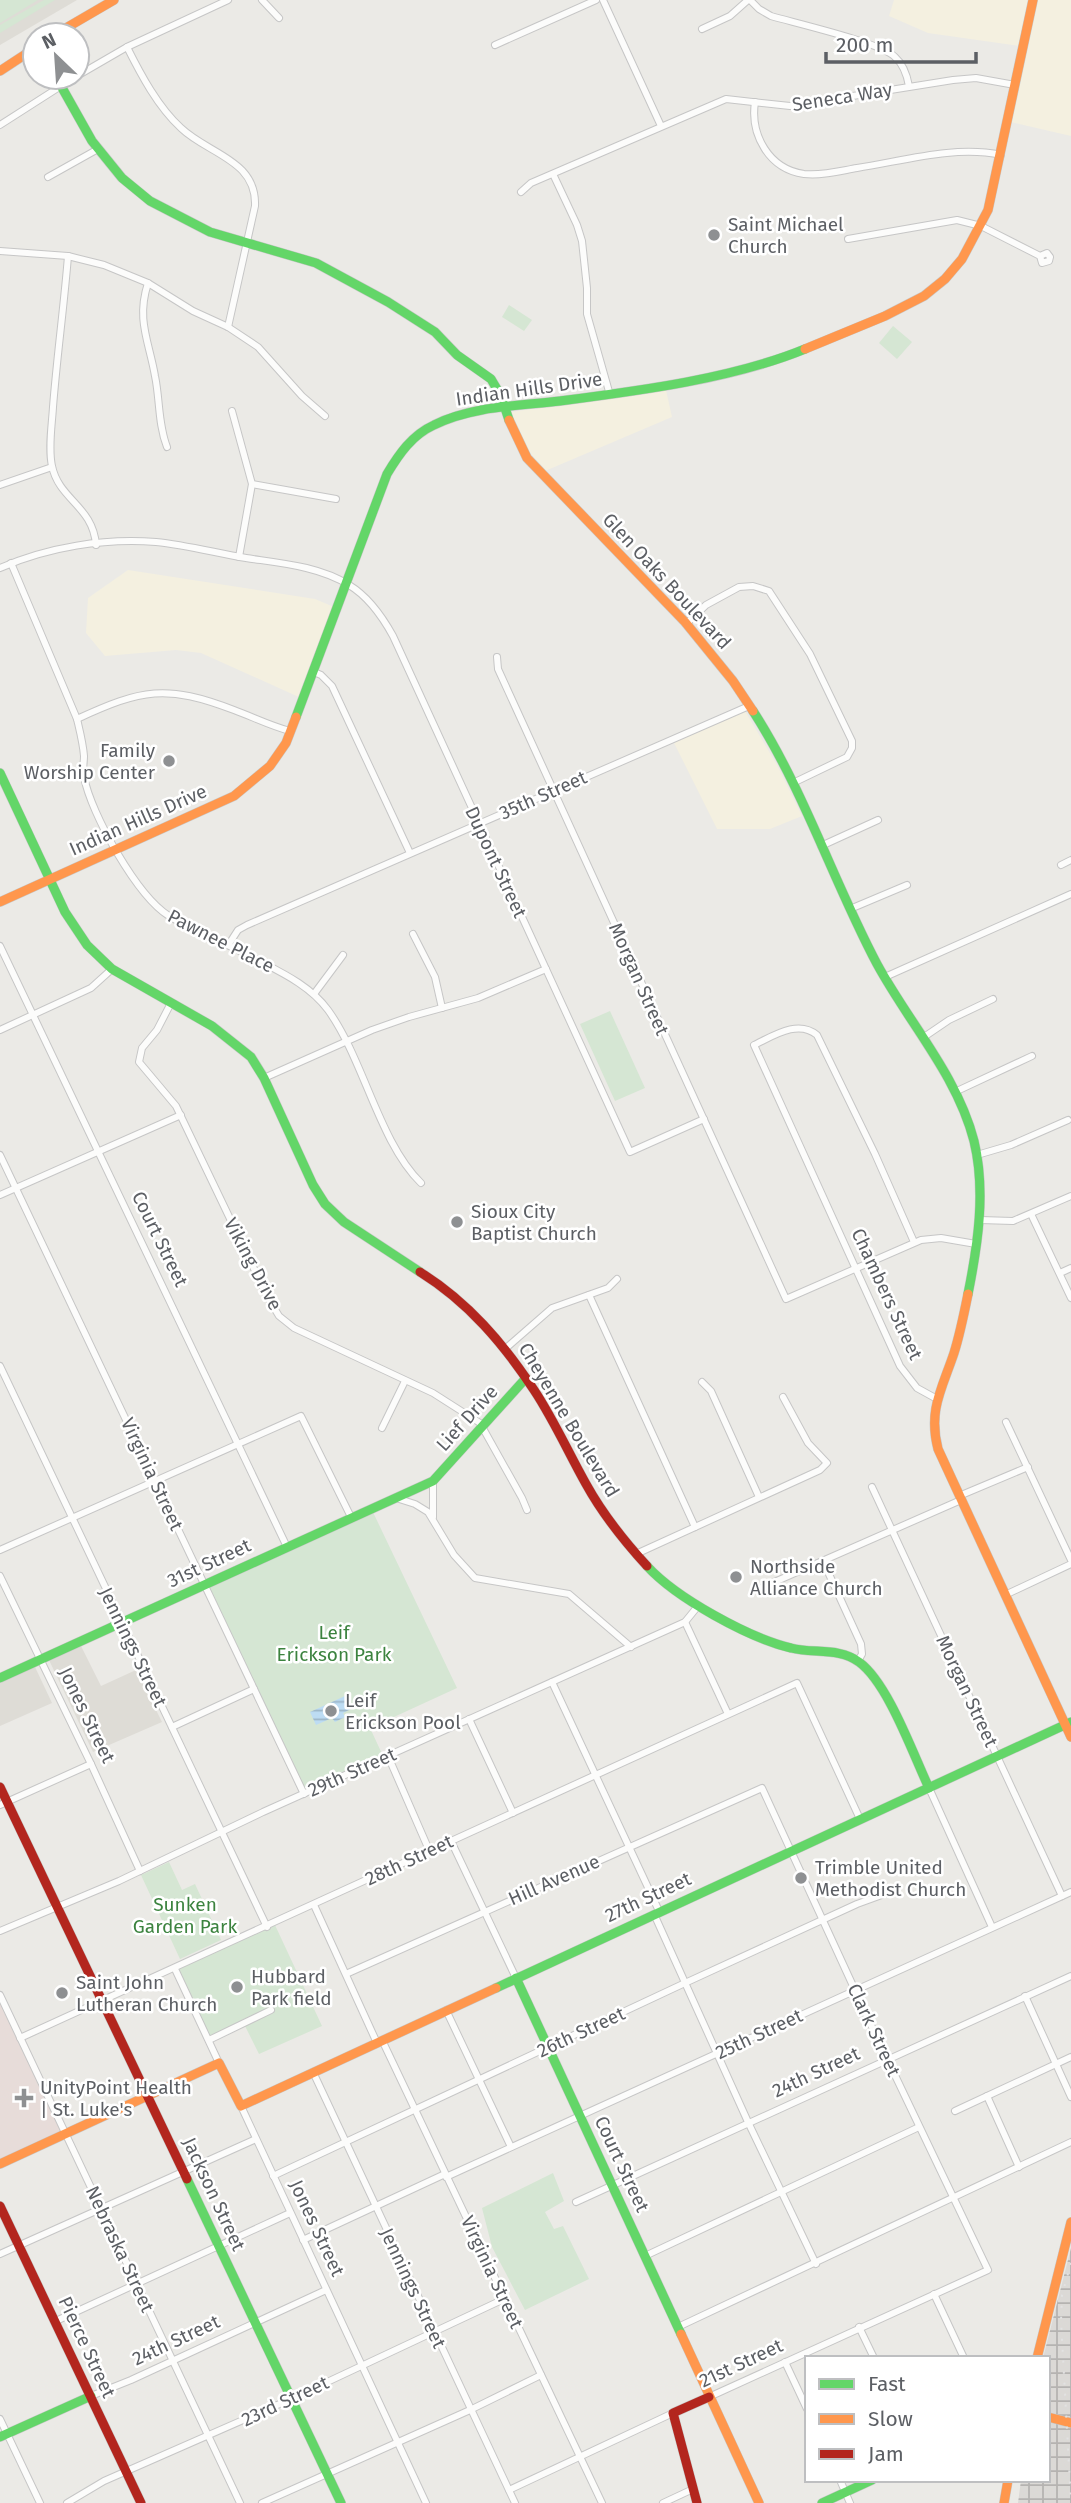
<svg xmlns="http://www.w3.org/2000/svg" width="1071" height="2503" font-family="'Fira Sans',sans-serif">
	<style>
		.commercial { fill: #f4f0e0 }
		.industrial { fill: url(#industrial-grid) }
		.education { fill: #dedcd6 }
		.medical { fill: #e7dcd9 }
		.green { fill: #d5e6d3 }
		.water { fill: url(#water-rules) }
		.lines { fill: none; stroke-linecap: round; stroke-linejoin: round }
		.street-casing { stroke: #c6c6c6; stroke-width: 8 }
		.fast-casing { stroke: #c7c7c7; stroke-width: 10 }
		.slow-casing { stroke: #c7c7c7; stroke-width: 10 }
		.jam-casing { stroke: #c7c7c7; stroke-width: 10 }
		.street { stroke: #fcfcfb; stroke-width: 6 }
		.fast { stroke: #63d668; stroke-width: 9 }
		.slow { stroke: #ff974d; stroke-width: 9 }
		.jam { stroke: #b3261e; stroke-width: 9 }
		.rail { stroke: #e2e2e2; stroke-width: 2; stroke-dasharray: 2 9; stroke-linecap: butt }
		.poi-dot { fill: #8e9092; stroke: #fff; stroke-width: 2.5 }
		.labels { text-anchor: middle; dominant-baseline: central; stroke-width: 5; stroke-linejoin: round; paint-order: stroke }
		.street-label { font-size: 19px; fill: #5c5f64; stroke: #fff }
		.poi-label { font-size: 19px; fill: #5c5f64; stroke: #fff; text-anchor: start }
		.park-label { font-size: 19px; fill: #3c833f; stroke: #fff }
	</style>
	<defs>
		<pattern id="industrial-grid" width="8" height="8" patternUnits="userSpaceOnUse" patternTransform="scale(1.75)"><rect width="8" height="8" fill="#dbd9d6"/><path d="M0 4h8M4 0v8" fill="none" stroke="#b5b3b1"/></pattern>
		<pattern id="water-rules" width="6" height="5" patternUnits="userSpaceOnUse" patternTransform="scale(1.75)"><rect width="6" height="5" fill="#bddcf3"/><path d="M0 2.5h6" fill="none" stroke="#9db6c8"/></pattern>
	</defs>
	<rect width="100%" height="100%" fill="#ebeae6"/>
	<g class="commercial">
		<polygon points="894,0 1071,0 1071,136 1002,120 1020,46 928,33 889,16"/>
		<polygon points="666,390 672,417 545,471 528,450 511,412"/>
		<polygon points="128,570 315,599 334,607 301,698 201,653 176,650 105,656 86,633 88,598"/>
		<polygon points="745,711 777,765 802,816 770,829 717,829 674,743"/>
	</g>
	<polygon class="industrial" points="1071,2248 1071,2503 1018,2503 1021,2480 1048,2480 1048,2358 1043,2358"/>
	<g class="education">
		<polygon points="0,0 77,0 0,45"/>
		<polygon points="81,1646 101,1686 136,1670 162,1722 93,1752 49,1660"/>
		<polygon points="35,1667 52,1703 0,1726 0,1683"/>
	</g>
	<polygon class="medical" points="0,1995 66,2133 0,2163"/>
	<g class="green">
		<polygon points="0,0 38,0 0,23"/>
		<polygon points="44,0 55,0 0,33 0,25"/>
		<polygon points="509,305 532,320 524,331 502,317"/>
		<polygon points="893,326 912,342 897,359 879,343"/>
		<polygon points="610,1011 645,1088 615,1101 580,1024"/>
		<polygon points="371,1508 457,1688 370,1728 384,1758 304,1794 205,1584"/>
		<polygon points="169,1862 182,1890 195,1884 221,1940 180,1959 141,1875"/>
		<polygon points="275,1925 322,2026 259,2054 243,2022 210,2038 177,1969"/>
		<polygon points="553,2173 564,2201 545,2212 554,2229 563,2226 589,2279 525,2310 492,2247 482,2208"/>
	</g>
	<polygon class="water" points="345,1696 351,1709 343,1713 345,1717 335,1722 332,1718 316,1725 310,1712"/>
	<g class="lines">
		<defs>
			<g id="street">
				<polyline points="262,0 279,18"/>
				<polyline points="603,0 661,126"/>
				<path d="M 750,0 L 759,9 L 771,16 C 795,23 882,43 895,57 C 903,64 907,75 909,86"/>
				<polyline points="702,29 730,16 748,0"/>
				<polyline points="495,45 596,0"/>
				<path d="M 127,47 C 141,75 158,107 181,128 C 208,154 257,160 255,206 L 228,327"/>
				<polyline points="77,76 127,47 228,0"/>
				<path d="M 755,102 C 750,135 769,169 804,174 C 822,176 840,171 857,168 C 903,161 955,145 1001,155"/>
				<polyline points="0,125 75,77"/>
				<polyline points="553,174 577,225 582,241 587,288 587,314 610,395"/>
				<polyline points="48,177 98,149"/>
				<polyline points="521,192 531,183 726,99 790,106 953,80 976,78 1015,85"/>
				<polyline points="848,239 957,220 981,226 1040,256 1042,263 1049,261 1050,257 1047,253 1040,256"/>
				<polyline points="0,251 68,256 104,265 148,283 193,311 228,327 258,347 302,396 325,416"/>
				<path d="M 68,256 C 64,306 57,356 53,407 C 52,425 48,448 52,466 C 59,500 93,506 96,545"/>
				<path d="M 148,283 C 136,320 149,341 155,376 C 160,400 158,424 167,447"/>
				<polyline points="232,411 252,484 239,557"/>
				<polyline points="252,484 336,499"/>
				<polyline points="0,485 52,467"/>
				<path d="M 11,563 L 77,719 C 80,732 83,743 84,756 C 84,763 82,770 84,777 C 91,814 137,896 169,916 C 191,930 225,943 250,956 C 278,971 309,984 328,1010 C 364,1060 379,1142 421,1183"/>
				<path d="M 0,568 C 48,547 104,538 156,542 C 186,545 216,553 246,558 C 279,563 319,566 349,585 C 369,597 382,616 393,636 L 630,1152 L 704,1119"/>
				<polyline points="687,623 706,605 739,587 753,586 769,591 810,654 852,741 852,748 847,757 793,783"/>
				<polyline points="497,657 498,669 786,1299 921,1240 941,1238 976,1244"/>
				<polyline points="314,672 321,675 332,686 410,853"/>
				<path d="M 77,719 C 142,689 166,684 234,710 C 253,717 271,726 290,731"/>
				<polyline points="821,846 878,820"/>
				<polyline points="1061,865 1071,860"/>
				<polyline points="850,909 907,885"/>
				<polyline points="413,934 435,977 442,1008"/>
				<polyline points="229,944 238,930 247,925 749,706"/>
				<polyline points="0,946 287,1547"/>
				<polyline points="885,977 1071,894"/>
				<polyline points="314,994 343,955"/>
				<polyline points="171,1003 157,1030 142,1048 139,1062 176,1106 268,1298 279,1316 294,1328 433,1393 480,1423 522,1498 527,1510"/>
				<polyline points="0,1030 91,988 112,969"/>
				<polyline points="924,1037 949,1020 993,999"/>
				<polyline points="264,1078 372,1030 409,1017 478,998 546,969"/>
				<polyline points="957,1091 1032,1056"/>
				<polyline points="0,1155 304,1794"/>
				<polyline points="977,1155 1011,1145 1068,1120"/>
				<polyline points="0,1195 181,1115"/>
				<polyline points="1031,1214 1071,1298"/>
				<polyline points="980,1220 1013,1221 1071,1196"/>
				<path d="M 914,1242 L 875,1154 L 817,1035 C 798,1019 773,1036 754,1045 L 900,1366 L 917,1388 L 937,1399"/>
				<polyline points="1060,1273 1071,1268"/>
				<polyline points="589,1295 695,1527"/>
				<polyline points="505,1349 552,1308 608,1288 617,1279"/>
				<polyline points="0,1366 267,1927"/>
				<polyline points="702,1382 711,1391 759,1497"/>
				<polyline points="1006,1422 1071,1560"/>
				<polyline points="382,1428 405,1381"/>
				<polyline points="433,1481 433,1517"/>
				<polyline points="872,1487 1062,1896"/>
				<polyline points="959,1496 1028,1467"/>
				<polyline points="396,1498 415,1504 428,1512 454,1555 475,1578 569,1594 631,1647"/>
				<polyline points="0,1550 301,1416 351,1517"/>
				<polyline points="636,1554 820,1470 827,1463 808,1443 783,1397"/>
				<polyline points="823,1561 861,1644 862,1654 858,1661"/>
				<polyline points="0,1576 91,1764 140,1871"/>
				<polyline points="763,1587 961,1500"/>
				<polyline points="1005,1595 1071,1564"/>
				<polyline points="685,1622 728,1714"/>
				<polyline points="552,1682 659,1911"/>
				<polyline points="469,1719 513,1813"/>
				<polyline points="172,1727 254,1689"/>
				<polyline points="388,1756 429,1850"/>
				<polyline points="929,1788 992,1927"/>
				<polyline points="0,1805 91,1764"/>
				<polyline points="451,1841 516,1978"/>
				<polyline points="314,1905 377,2043"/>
				<polyline points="654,1914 748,2122 816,2264"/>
				<polyline points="0,1931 119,1881 263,1812 685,1622 698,1606"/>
				<polyline points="175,1969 219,2063"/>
				<polyline points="346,1974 762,1788 871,2025 988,2270 709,2397"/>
				<polyline points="0,1995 240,2503"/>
				<polyline points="1025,1996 1071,2097"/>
				<polyline points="446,2010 511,2147"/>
				<polyline points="20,2038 797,1683 860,1819"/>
				<polyline points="209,2040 271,2010"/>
				<polyline points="382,2040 602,2503"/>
				<polyline points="313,2072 515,2503"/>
				<polyline points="987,2096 1019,2167"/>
				<polyline points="241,2106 426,2503"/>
				<polyline points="955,2111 1071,2057"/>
				<polyline points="273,2176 685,1983 857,1904 890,1892"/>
				<polyline points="446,2177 1071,1892"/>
				<polyline points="576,2202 1071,1976"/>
				<polyline points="303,2240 445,2174"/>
				<polyline points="0,2254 256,2139"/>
				<polyline points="645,2256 919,2127"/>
				<polyline points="934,2294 964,2358"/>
				<polyline points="56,2321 290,2213"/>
				<polyline points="678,2327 1071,2142"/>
				<polyline points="859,2327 874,2358"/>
				<polyline points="785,2362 807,2409"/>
				<polyline points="91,2396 131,2380 326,2290"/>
				<polyline points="0,2419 40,2503"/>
				<polyline points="840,2480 850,2503"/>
				<polyline points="509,2490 673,2413"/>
				<polyline points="67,2503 104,2481 291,2399 504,2299"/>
				<polyline points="262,2503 470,2410 541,2375"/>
				<polyline points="663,2503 693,2489"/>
			</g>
			<g id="fast">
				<polyline points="56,77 92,141 122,178 150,201 210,232 316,263 388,302 435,332 457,355 491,379 501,396 509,420"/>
				<path d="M 753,711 C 804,790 833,881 877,964 C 909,1023 957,1075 974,1141 C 986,1191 978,1244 968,1294"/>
				<path d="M 296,717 L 387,474 C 399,454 412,435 434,425 C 472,406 519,406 560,401 C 637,391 732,379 805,349"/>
				<polyline points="0,773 65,912 87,945 112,969 212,1026 251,1057 264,1078 313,1185 325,1204 344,1222 420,1272"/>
				<path d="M 647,1566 C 676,1598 749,1638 791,1648 C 813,1654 839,1647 859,1662 C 888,1683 913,1754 929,1788"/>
				<polyline points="0,1678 433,1481 526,1378"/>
				<polyline points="516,1978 681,2334"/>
				<polyline points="496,1988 1071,1722"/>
				<polyline points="187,2179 341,2503"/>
				<polyline points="0,2437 91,2396"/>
				<polyline points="822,2503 872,2480"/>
			</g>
			<g id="slow">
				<polyline points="54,35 114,0"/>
				<polyline points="0,71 35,48"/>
				<polyline points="805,349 885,316 924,296 945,279 962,259 988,210 1033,0"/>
				<polyline points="509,420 527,458 685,622 733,681 753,711"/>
				<polyline points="0,902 234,796 270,766 286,743 296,717"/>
				<path d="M 968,1294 C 964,1314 960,1334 954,1353 C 942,1389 928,1410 938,1449 L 1071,1737"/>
				<polyline points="0,2164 219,2063 241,2106 496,1988"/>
				<polyline points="681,2334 759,2503"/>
				<polyline points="1037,2358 1071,2222"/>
				<polyline points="1048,2417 1071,2423"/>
				<polyline points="1004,2503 1008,2480"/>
			</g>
			<g id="jam">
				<path d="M 420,1272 C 468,1302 503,1343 534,1390 C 554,1420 569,1454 586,1484 C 602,1513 625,1542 647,1566"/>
				<polyline points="0,1787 187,2179"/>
				<polyline points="0,2206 141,2503"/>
				<polyline points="697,2503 673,2413 709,2397"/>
			</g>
		</defs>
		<use href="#street" class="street-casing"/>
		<use href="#fast" class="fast-casing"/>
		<use href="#slow" class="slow-casing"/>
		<use href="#jam" class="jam-casing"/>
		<use href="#street" class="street"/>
		<use href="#fast" class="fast"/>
		<use href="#slow" class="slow"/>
		<use href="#jam" class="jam"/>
		<polyline class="rail" points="1071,2263 1062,2295 1061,2321 1071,2502"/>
	</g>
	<g class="poi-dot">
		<circle cx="714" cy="235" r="7"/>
		<circle cx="169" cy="761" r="7"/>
		<circle cx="457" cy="1222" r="7"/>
		<circle cx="736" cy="1577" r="7"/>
		<circle cx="331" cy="1711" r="7"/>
		<circle cx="801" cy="1878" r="7"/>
		<circle cx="237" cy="1987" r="7"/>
		<circle cx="62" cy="1993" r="7"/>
		<path d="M20.5 2087.5h7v7h7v7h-7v7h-7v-7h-7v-7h7z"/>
	</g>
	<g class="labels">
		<g class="street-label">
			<text transform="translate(842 97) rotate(-9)">Seneca Way</text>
			<text transform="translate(529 389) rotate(-8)">Indian Hills Drive</text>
			<text transform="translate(667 581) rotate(47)">Glen Oaks Boulevard</text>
			<text transform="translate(543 795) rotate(-24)">35th Street</text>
			<text transform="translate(138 820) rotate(-24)">Indian Hills Drive</text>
			<text transform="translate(496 862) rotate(65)">Dupont Street</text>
			<text transform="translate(221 941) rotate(27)">Pawnee Place</text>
			<text transform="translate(639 979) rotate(66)">Morgan Street</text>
			<text transform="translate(160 1239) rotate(64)">Court Street</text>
			<text transform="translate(253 1264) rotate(62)">Viking Drive</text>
			<text transform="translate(887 1294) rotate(65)">Chambers Street</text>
			<text transform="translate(467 1418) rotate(-48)">Lief Drive</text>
			<text transform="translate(569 1420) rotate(59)">Cheyenne Boulevard</text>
			<text transform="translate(152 1474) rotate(65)">Virginia Street</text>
			<text transform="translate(209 1563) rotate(-25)">31st Street</text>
			<text transform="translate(133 1647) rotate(64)">Jennings Street</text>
			<text transform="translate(967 1691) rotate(65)">Morgan Street</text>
			<text transform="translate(87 1715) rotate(64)">Jones Street</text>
			<text transform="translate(352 1772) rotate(-24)">29th Street</text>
			<text transform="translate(409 1860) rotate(-25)">28th Street</text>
			<text transform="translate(554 1880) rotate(-24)">Hill Avenue</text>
			<text transform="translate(648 1897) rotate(-25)">27th Street</text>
			<text transform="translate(874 2030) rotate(65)">Clark Street</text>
			<text transform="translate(581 2032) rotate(-25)">26th Street</text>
			<text transform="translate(759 2034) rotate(-25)">25th Street</text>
			<text transform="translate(816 2072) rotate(-25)">24th Street</text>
			<text transform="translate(622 2164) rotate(65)">Court Street</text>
			<text transform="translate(214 2194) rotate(65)">Jackson Street</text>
			<text transform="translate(317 2228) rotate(65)">Jones Street</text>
			<text transform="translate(120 2249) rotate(65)">Nebraska Street</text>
			<text transform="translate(492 2272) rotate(65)">Virginia Street</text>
			<text transform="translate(413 2288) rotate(65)">Jennings Street</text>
			<text transform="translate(176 2340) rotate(-25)">24th Street</text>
			<text transform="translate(87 2347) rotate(65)">Pierce Street</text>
			<text transform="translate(741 2363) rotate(-25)">21st Street</text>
			<text transform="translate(285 2401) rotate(-25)">23rd Street</text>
		</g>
		<g class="poi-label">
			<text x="728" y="224">Saint Michael<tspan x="728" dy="22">Church</tspan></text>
			<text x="155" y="750" text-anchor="end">Family<tspan x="155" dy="22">Worship Center</tspan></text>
			<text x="471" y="1211">Sioux City<tspan x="471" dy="22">Baptist Church</tspan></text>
			<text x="750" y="1566">Northside<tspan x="750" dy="22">Alliance Church</tspan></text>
			<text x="345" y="1700">Leif<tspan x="345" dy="22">Erickson Pool</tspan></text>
			<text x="815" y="1867">Trimble United<tspan x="815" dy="22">Methodist Church</tspan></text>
			<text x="251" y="1976">Hubbard<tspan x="251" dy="22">Park field</tspan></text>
			<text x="76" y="1982">Saint John<tspan x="76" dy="22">Lutheran Church</tspan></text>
			<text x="40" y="2087">UnityPoint Health<tspan x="40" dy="22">| St. Luke's</tspan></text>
		</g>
		<g class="park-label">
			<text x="334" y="1632">Leif<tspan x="334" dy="22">Erickson Park</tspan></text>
			<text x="185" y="1904">Sunken<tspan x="185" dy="22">Garden Park</tspan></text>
		</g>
	</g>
	<rect x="805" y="2356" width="245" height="126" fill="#ffffff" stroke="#bebfc1" stroke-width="2"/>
	<rect x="819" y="2379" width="35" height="10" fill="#63d668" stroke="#bebfc1" stroke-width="2"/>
	<text x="868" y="2391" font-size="21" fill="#5c5f64">Fast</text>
	<rect x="819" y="2414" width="35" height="10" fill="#ff974d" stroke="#bebfc1" stroke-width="2"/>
	<text x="868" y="2426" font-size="21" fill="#5c5f64">Slow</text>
	<rect x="819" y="2449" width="35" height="10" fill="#b3261e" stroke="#bebfc1" stroke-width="2"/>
	<text x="868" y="2461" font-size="21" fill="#5c5f64">Jam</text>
	<g transform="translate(56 56) rotate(335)"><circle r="33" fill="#ffffff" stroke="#bebfc1" stroke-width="2"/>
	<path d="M0-5L12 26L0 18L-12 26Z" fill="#8e9092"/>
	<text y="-10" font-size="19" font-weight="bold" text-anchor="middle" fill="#5c5f64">N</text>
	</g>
	<path d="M826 52v10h150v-10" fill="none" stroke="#5c5f64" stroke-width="3.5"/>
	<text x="836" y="52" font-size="21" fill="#5c5f64" stroke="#ffffff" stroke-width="5" paint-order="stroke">200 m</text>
</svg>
